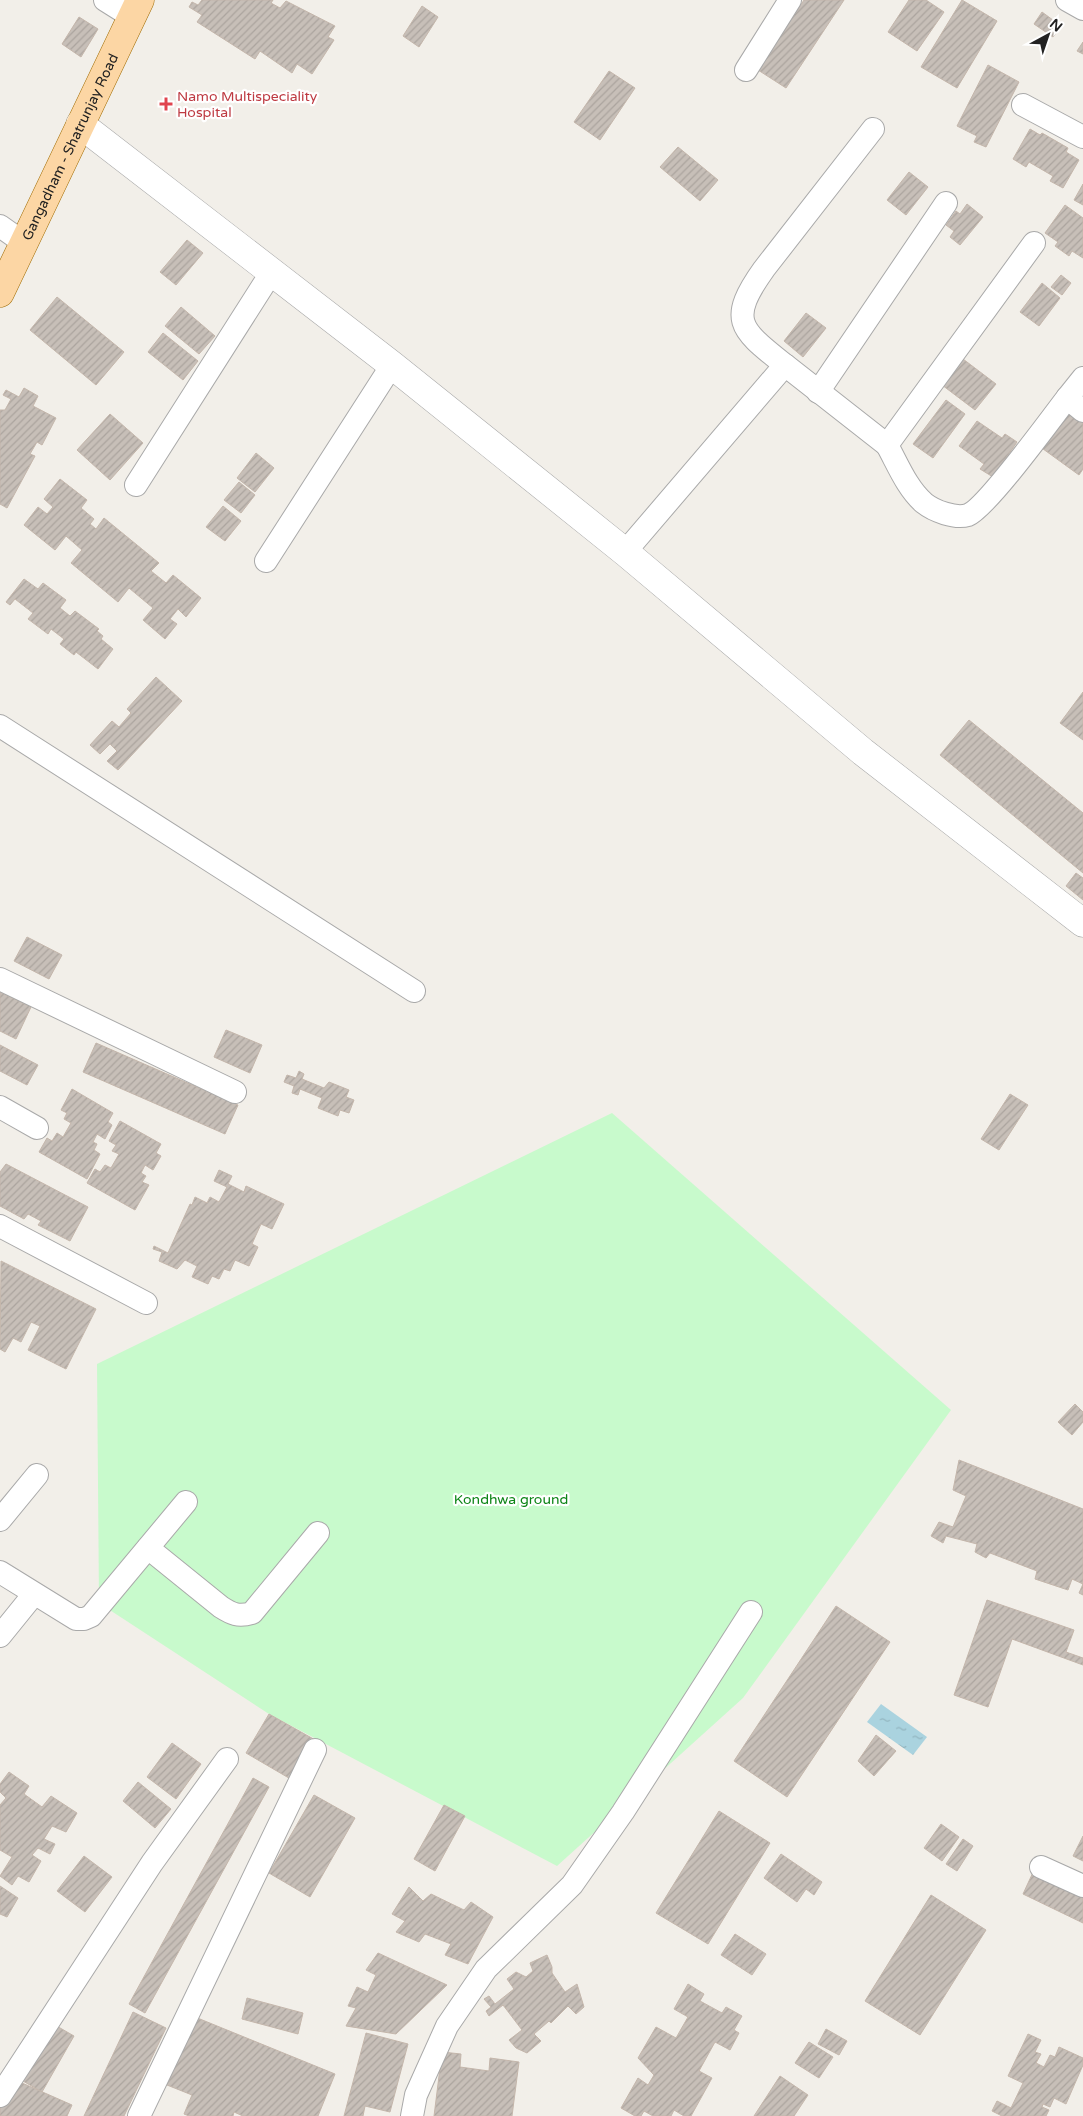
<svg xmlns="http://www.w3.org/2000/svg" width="1083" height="2116" font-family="'Varela Round',sans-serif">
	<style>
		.park { fill: #c8facc }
		.water { fill: url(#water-ripples) }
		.building { fill: url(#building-hatch); stroke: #c4b6ab }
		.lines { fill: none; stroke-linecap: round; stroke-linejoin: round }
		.minor-casing { stroke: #a9a9a9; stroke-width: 24 }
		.tertiary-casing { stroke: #a9a9a9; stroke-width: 29 }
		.primary-casing { stroke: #a06b00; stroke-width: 29 }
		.minor { stroke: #fff; stroke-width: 22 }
		.tertiary { stroke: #fff; stroke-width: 28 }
		.primary { stroke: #fcd6a4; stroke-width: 28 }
		.health-dot { fill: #e0444e; stroke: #fff; stroke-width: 2 }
		.labels { text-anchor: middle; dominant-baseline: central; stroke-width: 4.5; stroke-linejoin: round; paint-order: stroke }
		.health-label { font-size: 14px; fill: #be3a42; stroke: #fff; text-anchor: start }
		.street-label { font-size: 14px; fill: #222; stroke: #fff }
		.park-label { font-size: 14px; fill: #0c8416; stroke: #fff }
	</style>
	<defs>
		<pattern id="water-ripples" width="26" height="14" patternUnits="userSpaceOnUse" patternTransform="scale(1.25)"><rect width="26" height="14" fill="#aad3df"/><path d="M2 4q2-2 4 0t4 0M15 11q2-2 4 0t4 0" fill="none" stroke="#92b5bf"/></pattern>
		<pattern id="building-hatch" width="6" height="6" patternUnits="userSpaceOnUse" patternTransform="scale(1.25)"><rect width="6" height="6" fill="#c7bfb8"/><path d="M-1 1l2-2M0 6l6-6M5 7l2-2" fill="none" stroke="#aba49e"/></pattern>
	</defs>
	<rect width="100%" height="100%" fill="#f2efe9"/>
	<polygon class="park" points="612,1113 951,1410 743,1698 557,1866 269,1714 99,1603 97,1364"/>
	<polygon class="water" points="881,1704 927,1737 913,1755 867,1722"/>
	<g class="building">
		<polygon points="202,0 273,0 271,3 280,8 286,1 335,26 328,37 334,40 312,74 297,64 292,73 260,51 255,59 197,22 202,15 189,7 192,2 198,5"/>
		<polygon points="804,0 844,0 786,88 758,70"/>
		<polygon points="909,0 926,0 944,12 917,51 888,32"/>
		<polygon points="962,0 997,21 957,88 921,67"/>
		<polygon points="422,6 438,17 419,47 403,36"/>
		<polygon points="1042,12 1061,26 1053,37 1034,24"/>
		<polygon points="79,17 98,29 81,57 62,44"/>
		<polygon points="1083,42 1083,54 1077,51"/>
		<polygon points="988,65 1019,82 986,147 974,142 977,136 957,126"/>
		<polygon points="609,71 635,88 600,140 574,122"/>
		<polygon points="1030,129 1040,135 1042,133 1068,148 1066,152 1079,160 1063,188 1050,181 1053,176 1029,162 1026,167 1013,159"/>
		<polygon points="678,147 718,180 700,201 660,167"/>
		<polygon points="909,172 928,187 906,215 887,200"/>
		<polygon points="1083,184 1083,205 1074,200"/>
		<polygon points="967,204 983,217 960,245 950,237 954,231 946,225 956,211 960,214"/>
		<polygon points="1065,205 1083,218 1083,258 1072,251 1069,256 1055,246 1058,242 1045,233"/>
		<polygon points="187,240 203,253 176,285 160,272"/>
		<polygon points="1061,275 1071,283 1062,295 1051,287"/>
		<polygon points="1042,283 1060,298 1039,326 1020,312"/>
		<polygon points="57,297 124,352 96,385 30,330"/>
		<polygon points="181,307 215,336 199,354 165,326"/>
		<polygon points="806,313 826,328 803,357 784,341"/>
		<polygon points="163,333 198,361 183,380 148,352"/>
		<polygon points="963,359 996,384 975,410 942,385"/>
		<polygon points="24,388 38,396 33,406 56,418 42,445 37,442 30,454 35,456 7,508 0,504 0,410 5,410 11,399 3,395 6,390 19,397"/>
		<polygon points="946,400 965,414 933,458 913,444"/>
		<polygon points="1065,409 1083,422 1083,469 1079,475 1039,446"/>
		<polygon points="110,414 143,443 110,480 77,450"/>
		<polygon points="977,421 1002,438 1005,434 1017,442 993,477 980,469 984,464 959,446"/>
		<polygon points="256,453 274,468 255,492 237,478"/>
		<polygon points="60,479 87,500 81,508 94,519 90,524 96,529 104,518 159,563 151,571 166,583 173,575 201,598 186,617 178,609 170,619 177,624 165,639 143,620 153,608 129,588 118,602 71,563 82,550 66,536 55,550 24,525 38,507 47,514 53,507 44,499"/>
		<polygon points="239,482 255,495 241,513 224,500"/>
		<polygon points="223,506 241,521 225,541 206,527"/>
		<polygon points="24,579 38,589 43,583 66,600 60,608 70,616 75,611 99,629 97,631 103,636 101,639 113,649 98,669 76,652 74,655 60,644 64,639 51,629 48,634 28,619 33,613 15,599 10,605 6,602"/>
		<polygon points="156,677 182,701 118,770 107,761 117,751 110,744 100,754 90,745 112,721 119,727 131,713 127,709"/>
		<polygon points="1083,692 1083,740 1060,723"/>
		<polygon points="969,720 1083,813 1083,873 940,755"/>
		<polygon points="1076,873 1083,878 1083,900 1066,886"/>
		<polygon points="27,937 62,955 49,979 14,961"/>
		<polygon points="0,992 31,1007 16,1039 0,1031"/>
		<polygon points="226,1030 262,1045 250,1073 214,1057"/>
		<polygon points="96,1043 238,1105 225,1134 83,1072"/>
		<polygon points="0,1045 38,1065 27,1085 0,1071"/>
		<polygon points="299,1071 304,1074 302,1079 324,1088 329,1082 349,1090 346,1097 354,1100 349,1113 340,1110 338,1116 318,1108 322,1098 300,1089 298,1095 292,1093 294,1086 284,1082 287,1075 296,1078"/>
		<polygon points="72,1089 113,1113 108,1122 112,1125 105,1139 97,1134 93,1142 97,1144 94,1150 100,1154 87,1179 39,1152 47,1138 52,1141 57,1133 63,1137 71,1123 64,1119 67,1113 61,1110"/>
		<polygon points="1010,1094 1028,1105 999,1150 981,1139"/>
		<polygon points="120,1121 161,1144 156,1153 161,1156 153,1170 145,1165 141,1173 146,1176 142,1182 149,1185 135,1210 87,1183 95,1169 100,1172 105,1165 111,1168 119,1154 112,1151 116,1145 109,1141"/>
		<polygon points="6,1164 88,1207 70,1241 38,1225 41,1221 28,1214 24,1219 0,1206 0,1172"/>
		<polygon points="219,1170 232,1176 228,1184 244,1192 246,1186 284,1204 272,1229 261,1224 252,1244 258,1247 249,1266 235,1260 230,1271 224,1269 219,1279 212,1276 208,1284 192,1277 197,1266 185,1260 177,1269 159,1261 162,1252 153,1249 154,1246 168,1253 190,1204 192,1205 195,1197 207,1203 210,1197 219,1202 227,1187 214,1181"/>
		<polygon points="1,1261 96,1309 66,1369 28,1350 40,1326 31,1322 21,1342 13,1338 5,1352 0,1349"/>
		<polygon points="1075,1404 1083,1412 1083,1422 1072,1435 1058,1422"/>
		<polygon points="959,1460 1083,1509 1083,1595 1079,1593 1083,1584 1072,1579 1068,1590 1035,1579 1037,1571 990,1553 986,1558 975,1552 977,1544 946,1536 943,1543 931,1536 939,1522 953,1527 966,1496 953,1490"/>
		<polygon points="987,1600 1074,1630 1066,1652 1083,1658 1083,1665 1012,1639 988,1707 954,1695"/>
		<polygon points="836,1606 890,1642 787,1797 734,1761"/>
		<polygon points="269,1714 317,1741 294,1781 246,1753"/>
		<polygon points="876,1735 896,1751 874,1776 858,1761"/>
		<polygon points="172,1743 201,1764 176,1799 147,1777"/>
		<polygon points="9,1772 29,1786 24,1794 42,1807 51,1796 77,1813 66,1832 52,1826 44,1839 55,1844 50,1854 38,1848 32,1855 41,1861 29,1882 18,1876 12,1885 0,1876 12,1857 0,1850 0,1805 6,1798 0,1792 0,1784"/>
		<polygon points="253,1778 269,1787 145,2013 129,2004"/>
		<polygon points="138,1782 171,1809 155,1828 123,1801"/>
		<polygon points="314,1795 355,1818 310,1897 269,1873"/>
		<polygon points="444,1805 465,1816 435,1871 414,1859"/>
		<polygon points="719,1811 770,1843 708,1944 656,1913"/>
		<polygon points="941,1824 959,1837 942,1861 924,1848"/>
		<polygon points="1083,1836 1083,1861 1073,1856"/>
		<polygon points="963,1839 973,1846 957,1871 946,1864"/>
		<polygon points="781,1854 822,1882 814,1895 806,1889 797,1902 764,1878"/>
		<polygon points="84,1856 112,1877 85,1912 57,1891"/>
		<polygon points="1035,1868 1083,1891 1083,1923 1023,1894"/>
		<polygon points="0,1886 18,1898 7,1917 0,1914"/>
		<polygon points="409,1887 423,1901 431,1894 464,1910 471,1902 493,1917 468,1964 445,1955 451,1944 425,1934 419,1942 396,1932 405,1921 392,1914"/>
		<polygon points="931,1895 986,1930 920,2035 865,2001"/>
		<polygon points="735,1934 766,1954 752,1975 721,1955"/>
		<polygon points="378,1953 447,1985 396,2034 346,2026 356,2008 348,2006 357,1987 368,1992 376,1975 366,1970"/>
		<polygon points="547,1955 552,1967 552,1973 565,1992 577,1984 584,2007 576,2014 568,2006 551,2023 549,2021 534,2034 541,2041 527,2053 516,2048 509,2040 522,2030 503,2005 489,2016 486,2011 491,2007 484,1999 489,1996 495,2004 514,1989 507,1979 516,1972 526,1977 533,1971 530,1963"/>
		<polygon points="688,1984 704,1994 700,2001 722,2013 726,2007 742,2016 734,2030 739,2033 730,2050 715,2042 699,2071 712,2078 691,2116 684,2116 674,2110 671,2116 653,2116 644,2111 641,2116 635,2116 621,2108 638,2078 648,2085 654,2075 638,2058 656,2027 676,2038 688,2017 674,2009"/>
		<polygon points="247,1998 303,2013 298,2034 242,2019"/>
		<polygon points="133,2012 166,2028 124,2116 84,2116"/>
		<polygon points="195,2017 335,2074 318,2116 243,2116 234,2112 233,2116 189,2116 184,2114 192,2095 167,2085"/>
		<polygon points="48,2021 74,2036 42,2092 16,2077"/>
		<polygon points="826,2029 847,2041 839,2055 818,2044"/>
		<polygon points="366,2033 408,2044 390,2112 365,2106 363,2116 344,2116"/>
		<polygon points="1028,2034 1041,2040 1035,2052 1041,2054 1036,2063 1044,2067 1050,2055 1055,2057 1059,2047 1083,2058 1083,2065 1066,2104 1054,2098 1050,2107 1043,2104 1042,2107 1049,2110 1046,2116 1002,2116 992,2111 997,2101 1011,2108 1023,2083 1008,2076"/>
		<polygon points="809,2042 833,2057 819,2078 795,2063"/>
		<polygon points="442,2052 461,2054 460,2067 489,2071 490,2058 519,2062 512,2116 434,2116"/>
		<polygon points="780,2076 808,2095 794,2116 754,2116"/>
		<polygon points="13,2079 72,2105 67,2116 0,2116 0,2102"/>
	</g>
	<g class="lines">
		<defs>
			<g id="minor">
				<polyline points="105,0 132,17"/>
				<polyline points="1067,0 1083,9"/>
				<polyline points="746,70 790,0"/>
				<polyline points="1023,105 1083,137"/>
				<polyline points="0,226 24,243"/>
				<path d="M 785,365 C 740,329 727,321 764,269 L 873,129"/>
				<polyline points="818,392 946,203"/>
				<polyline points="1067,398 1083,378"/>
				<path d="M 887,445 C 898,465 907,488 924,503 C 934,511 955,519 968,515 C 986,508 1051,419 1067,398 L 1083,411"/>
				<polyline points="136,485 271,273"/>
				<polyline points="625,552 785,365 887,445 1034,243"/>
				<polyline points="266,561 392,365"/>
				<polyline points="0,726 414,991"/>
				<polyline points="0,979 235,1092"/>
				<polyline points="0,1107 37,1128"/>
				<polyline points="0,1226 146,1303"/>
				<polyline points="0,1520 37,1475"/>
				<path d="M 148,1548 L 221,1607 C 232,1614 238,1617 252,1613 L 318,1533"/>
				<polyline points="0,1572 76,1619 84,1619 91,1616 186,1502"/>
				<polyline points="0,1636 34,1594"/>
				<polyline points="1041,1867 1083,1886"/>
				<polyline points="0,2096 152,1863 227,1759"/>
				<polyline points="139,2116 315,1750"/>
				<polyline points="412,2116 416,2095 447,2026 486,1969 572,1885 623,1812 751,1612"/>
			</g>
			<polyline id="tertiary" points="80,124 392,365 625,552 863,752 1083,923"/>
			<g id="primary">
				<path id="s1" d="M 0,293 L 140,0"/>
			</g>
		</defs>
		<use href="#minor" class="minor-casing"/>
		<use href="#tertiary" class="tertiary-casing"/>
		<use href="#primary" class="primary-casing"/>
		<use href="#minor" class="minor"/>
		<use href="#tertiary" class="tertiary"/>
		<use href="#primary" class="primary"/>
	</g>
	<path class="health-dot" d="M163.5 96.5h5v5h5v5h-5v5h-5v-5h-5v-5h5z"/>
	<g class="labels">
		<g class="health-label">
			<text x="177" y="96">Namo Multispeciality<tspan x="177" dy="16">Hospital</tspan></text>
		</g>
		<g class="street-label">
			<text stroke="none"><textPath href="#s1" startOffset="162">Gangadham - Shatrunjay Road</textPath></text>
		</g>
		<g class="park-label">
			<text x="511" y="1499">Kondhwa ground</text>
		</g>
	</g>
	<g transform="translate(1048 35) rotate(40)" stroke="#ffffff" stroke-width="4" paint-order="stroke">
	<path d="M0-4L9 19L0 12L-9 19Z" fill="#222222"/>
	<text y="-8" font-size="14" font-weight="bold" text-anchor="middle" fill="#222222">N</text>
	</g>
</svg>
